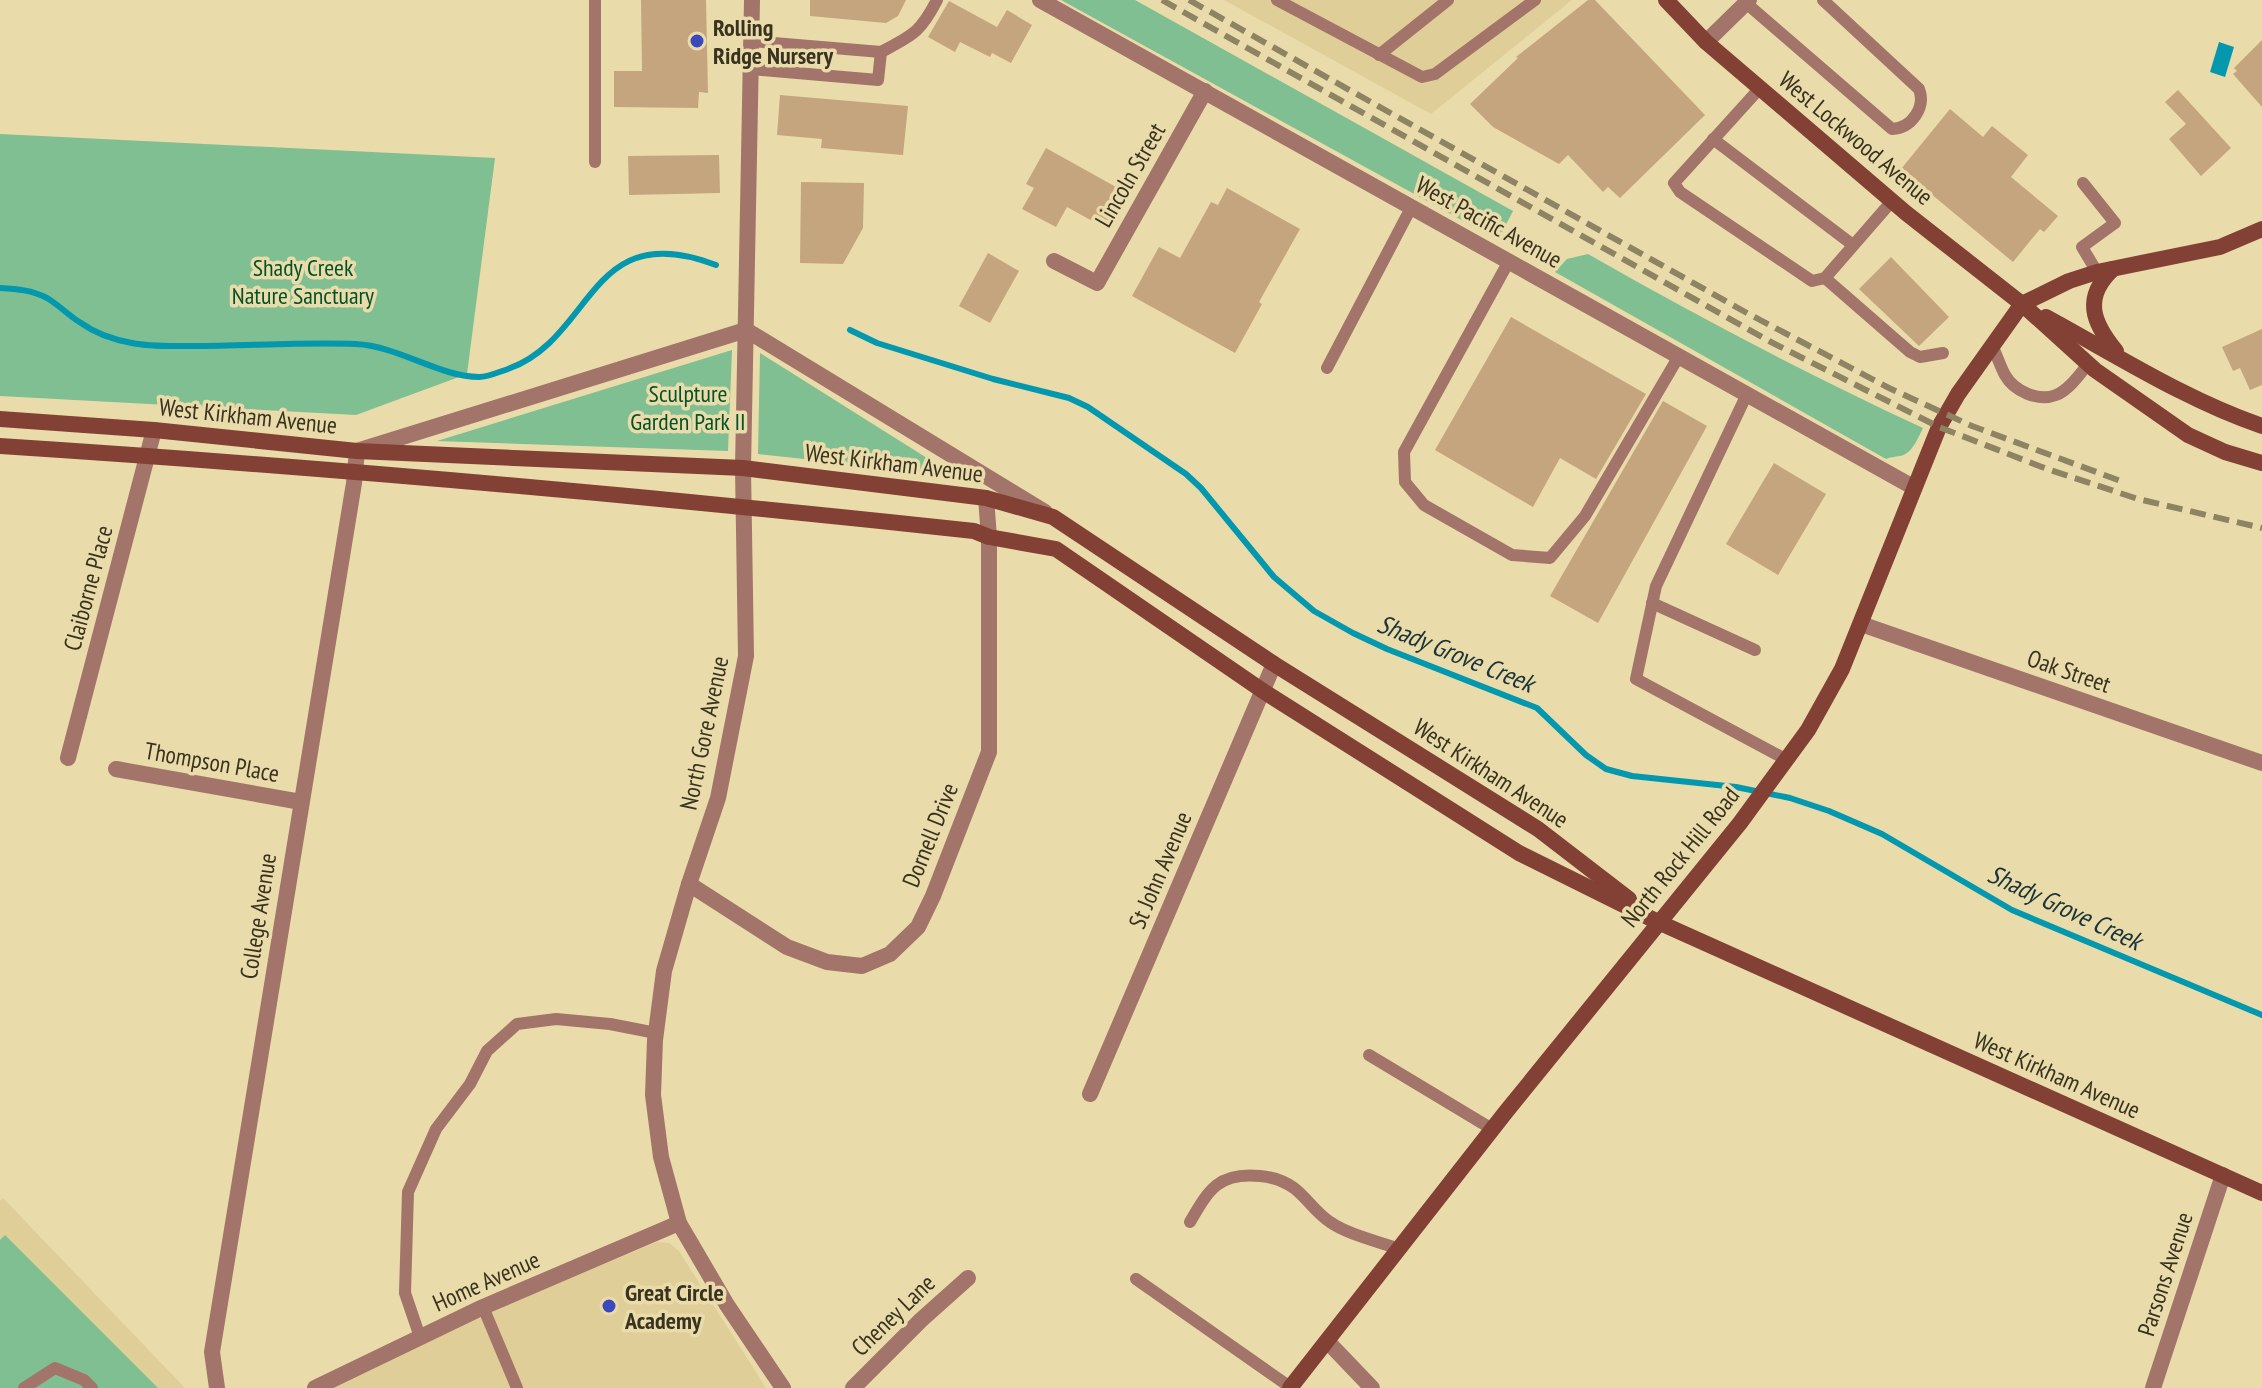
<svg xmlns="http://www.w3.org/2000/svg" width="2262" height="1388" font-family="'PT Sans Narrow',sans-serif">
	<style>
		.built { fill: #dfce97 }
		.green { fill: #7fbf91 }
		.water { fill: #0398ae }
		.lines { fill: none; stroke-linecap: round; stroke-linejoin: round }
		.stream { stroke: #0398ae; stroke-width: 6 }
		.building { fill: #c5a57e }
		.lane { stroke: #a2746a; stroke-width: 12 }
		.street { stroke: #a2746a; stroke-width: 16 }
		.secondary { stroke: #824134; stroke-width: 16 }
		.rail { stroke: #8e8463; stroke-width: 6; stroke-dasharray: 16 8; stroke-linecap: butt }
		.poi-dot { fill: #3c49bc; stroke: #eadbab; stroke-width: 3 }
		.labels { text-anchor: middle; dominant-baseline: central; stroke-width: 7; stroke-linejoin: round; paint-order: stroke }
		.poi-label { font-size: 24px; font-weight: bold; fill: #38321f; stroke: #eadbab; text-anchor: start }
		.street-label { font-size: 24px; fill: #38321f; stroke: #eadbab }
		.park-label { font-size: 24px; fill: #015228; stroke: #eadbab }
		.water-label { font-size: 26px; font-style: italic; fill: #193338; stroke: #eadbab }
	</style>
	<rect width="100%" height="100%" fill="#eadbab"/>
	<g class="built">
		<polygon points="1224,0 1572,0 1431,114"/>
		<polygon points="3,1198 185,1388 0,1388 0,1201"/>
		<polygon points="657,1242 669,1243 679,1251 766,1388 330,1388 464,1323"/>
	</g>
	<g class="green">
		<polygon points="1061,0 1135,0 1513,211 1498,240"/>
		<polygon points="0,134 495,158 467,374 356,415 0,396"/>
		<path d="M 1588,254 C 1698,317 1809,375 1923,428 C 1918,438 1912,454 1900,456 C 1895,457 1890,457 1886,459 L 1555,272 L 1567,259 Z"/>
		<polygon points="732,350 728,451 437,441"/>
		<polygon points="760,353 954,475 758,454"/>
		<polygon points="5,1235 158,1388 0,1388 0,1240"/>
	</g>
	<polygon class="water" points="2219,42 2234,47 2225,77 2210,72"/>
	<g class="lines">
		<g class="stream">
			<path d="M 0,288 C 17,289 32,290 47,298 C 59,305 69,316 81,323 C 95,333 115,340 132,343 C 151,347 173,346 192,346 C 247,346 302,342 356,344 C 398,346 440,377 479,377 C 488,377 499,372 508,369 C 595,338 588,216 716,265"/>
			<polyline points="850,330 877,343 993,379 1069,398 1088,407 1186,474 1201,488 1274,577 1314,611 1353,633 1387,649 1537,708 1586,755 1606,769 1632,776 1736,787 1790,798 1829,811 1882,834 2012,910 2262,1015"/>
		</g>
	</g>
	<g class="building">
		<polygon points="641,0 706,0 708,93 699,92 698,108 614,107 614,71 642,71"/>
		<polygon points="810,0 906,0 898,16 886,23 810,16"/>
		<polygon points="1588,0 1595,0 1705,115 1620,198 1608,187 1603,192 1568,155 1559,164 1493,127 1470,104 1518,58 1516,57"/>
		<polygon points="949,1 997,27 1007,10 1032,25 1011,63 992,53 990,57 960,42 955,52 928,37"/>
		<polygon points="2262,40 2262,107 2233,74 2237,71 2234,68"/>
		<polygon points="2178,90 2231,148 2201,176 2169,139 2186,124 2165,102"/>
		<polygon points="780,95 908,106 903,155 821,148 822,139 777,135"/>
		<polygon points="1950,109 1983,137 1992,126 2028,155 2011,177 2058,216 2044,232 2040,229 2013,262 1901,169"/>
		<polygon points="1046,148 1125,192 1105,228 1067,207 1056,227 1022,209 1034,188 1026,184"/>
		<polygon points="719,155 720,193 629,195 628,156"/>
		<polygon points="801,182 864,183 863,228 843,264 800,263"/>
		<polygon points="1227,188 1300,229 1259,302 1262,304 1235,353 1132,296 1159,247 1180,258 1211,202 1218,205"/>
		<polygon points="988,253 1019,271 990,323 959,306"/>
		<polygon points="1891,257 1949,317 1919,346 1859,289"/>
		<polygon points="1511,317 1646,394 1596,479 1560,458 1533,507 1435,450"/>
		<polygon points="2262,329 2262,385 2250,390 2240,368 2233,371 2222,347"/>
		<polygon points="1663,401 1707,426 1598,623 1550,596"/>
		<polygon points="1774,463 1826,494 1778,575 1726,544"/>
	</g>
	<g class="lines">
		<g class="lane">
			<polyline points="1277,0 1422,77 1435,74 1535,0"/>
			<path d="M 1746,3 L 1892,129 C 1912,128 1926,107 1919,89 L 1823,0"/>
			<path d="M 881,52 C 913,35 920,33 937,0"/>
			<polyline points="1379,55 1448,0"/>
			<polyline points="751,69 878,80 881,52 751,41"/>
			<polyline points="1760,88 1674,183 1680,192 1812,281 1825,278 1892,201"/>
			<polyline points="1713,139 1853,245"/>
			<polyline points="595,162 595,0"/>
			<polyline points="2083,183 2115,223 2082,247 2097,272"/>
			<polyline points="1509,261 1404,452 1405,482 1424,505 1512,555 1550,558 1585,516 1679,356"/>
			<polyline points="1825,278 1910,352 1920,357 1943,353"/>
			<path d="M 1992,346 C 1997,355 2000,366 2005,375 C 2014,391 2038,402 2056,395 C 2069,390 2080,374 2088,364"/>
			<polyline points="1327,368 1412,206"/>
			<polyline points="1747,394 1656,586 1636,679 1787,760"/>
			<polyline points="1652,603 1755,650"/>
			<polyline points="1369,1055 1492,1129"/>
			<path d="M 1190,1222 C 1209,1189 1219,1172 1260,1176 C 1272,1177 1284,1181 1294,1188 C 1307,1198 1316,1213 1330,1222 C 1349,1235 1377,1241 1399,1249"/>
			<polyline points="1136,1279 1290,1387"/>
			<polyline points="483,1307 517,1388"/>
			<polyline points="420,1337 405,1293 408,1192 436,1129 470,1084 487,1051 517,1024 556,1019 610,1024 656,1033"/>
			<polyline points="24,1388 55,1368 84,1380 92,1388"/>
		</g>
		<g class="street">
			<polyline points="752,0 743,468 746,656 718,798 689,884 664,971 655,1040 653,1095 661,1157 679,1223 727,1305 783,1388"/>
			<polyline points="1040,0 1913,487"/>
			<polyline points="1706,42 1749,0"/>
			<polyline points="1054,261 1097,283 1205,91"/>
			<polyline points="1861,624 2262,763"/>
			<polyline points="68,758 154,430"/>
			<polyline points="116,769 301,802"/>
			<polyline points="689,884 787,947 827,962 862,966 890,954 918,927 933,896 989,752 989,537 986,498"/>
			<polyline points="1090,1094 1274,664"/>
			<polyline points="1327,1341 1372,1388"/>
			<polyline points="217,1388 212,1352 354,483 357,451 746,330 1045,512"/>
			<polyline points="315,1388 483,1307 679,1223"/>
			<polyline points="853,1388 921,1320 968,1278"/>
			<polyline points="2153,1388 2223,1175"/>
		</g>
		<g class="secondary">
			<polyline points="1666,0 1706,42 1906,213 2022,304 2095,370 2188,435 2225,452 2262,463"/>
			<path d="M 2113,269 C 2083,297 2092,322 2116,351"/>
			<path d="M 2046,317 C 2116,355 2186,400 2262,426"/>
			<polyline points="0,419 154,430 357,451 743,468 986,498 1053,517 1274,664 1538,829 1629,899"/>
			<path d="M 0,446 C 325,467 650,496 974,531 L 989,537 L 1056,549 L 1263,691 L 1519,853 L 1658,922 L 2262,1193"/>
			<polyline points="1290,1388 1505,1113 1740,823 1808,730 1842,669 1939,427 1958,394 2022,304 2069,281 2097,272 2220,247 2262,229"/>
		</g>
		<g class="rail">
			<polyline points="1162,0 1769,341 1939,427 2047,469 2138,499 2262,528"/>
			<polyline points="1189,0 1747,313 1889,388 1972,426 2126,483"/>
		</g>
	</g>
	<g class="poi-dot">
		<circle cx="697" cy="41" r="8"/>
		<circle cx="609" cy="1306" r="8"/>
	</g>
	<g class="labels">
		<g class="poi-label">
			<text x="713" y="27">Rolling<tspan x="713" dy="28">Ridge Nursery</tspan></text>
			<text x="625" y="1292">Great Circle<tspan x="625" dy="28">Academy</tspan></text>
		</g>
		<g class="street-label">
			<text transform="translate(1856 138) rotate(40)">West Lockwood Avenue</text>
			<text transform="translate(1130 175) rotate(-60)">Lincoln Street</text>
			<text transform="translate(1489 222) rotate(29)">West Pacific Avenue</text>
			<text transform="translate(248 416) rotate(6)">West Kirkham Avenue</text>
			<text transform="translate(894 463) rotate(7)">West Kirkham Avenue</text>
			<text transform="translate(88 588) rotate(-75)">Claiborne Place</text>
			<text transform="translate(2069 671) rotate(19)">Oak Street</text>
			<text transform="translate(704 733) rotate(-78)">North Gore Avenue</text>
			<text transform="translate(212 762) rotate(10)">Thompson Place</text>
			<text transform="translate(1491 773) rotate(33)">West Kirkham Avenue</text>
			<text transform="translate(930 835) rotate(-68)">Dornell Drive</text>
			<text transform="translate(1680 857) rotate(-51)">North Rock Hill Road</text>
			<text transform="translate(1160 870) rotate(-67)">St John Avenue</text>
			<text transform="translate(258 916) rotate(-81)">College Avenue</text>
			<text transform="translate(2057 1075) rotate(24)">West Kirkham Avenue</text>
			<text transform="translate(2165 1274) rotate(-72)">Parsons Avenue</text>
			<text transform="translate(486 1281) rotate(-24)">Home Avenue</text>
			<text transform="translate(893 1315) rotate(-44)">Cheney Lane</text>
		</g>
		<g class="park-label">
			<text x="303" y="267">Shady Creek<tspan x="303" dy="28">Nature Sanctuary</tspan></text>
			<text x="688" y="393">Sculpture<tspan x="688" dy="28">Garden Park II</tspan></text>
		</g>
		<g class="water-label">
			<text transform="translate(1456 653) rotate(22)">Shady Grove Creek</text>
			<text transform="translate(2065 907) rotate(25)">Shady Grove Creek</text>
		</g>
	</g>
</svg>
